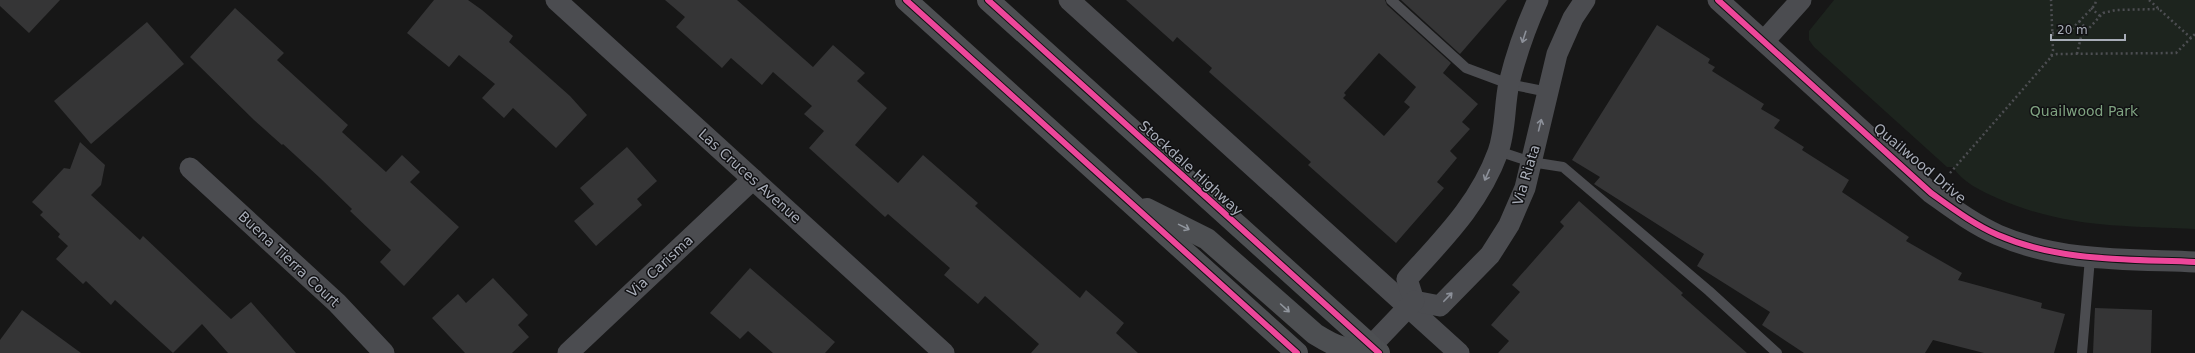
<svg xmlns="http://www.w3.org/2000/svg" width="2195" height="353" font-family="'DejaVu Sans',sans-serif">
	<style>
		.green { fill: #1d241e }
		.building { fill: #353536; fill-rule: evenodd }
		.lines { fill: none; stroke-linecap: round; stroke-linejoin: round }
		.path { stroke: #4d4e52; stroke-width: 2.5; stroke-dasharray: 2 3; stroke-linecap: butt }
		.service { stroke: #4b4c50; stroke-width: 10 }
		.minor { stroke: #4b4c50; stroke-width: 21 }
		.primary { stroke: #4d4f52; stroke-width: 22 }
		.cycleway-casing { stroke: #111113; stroke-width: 8 }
		.cycleway { stroke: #ed469a; stroke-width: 6 }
		.oneway { stroke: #8c9099 }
		.oneway2 { stroke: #91969e }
		.labels { text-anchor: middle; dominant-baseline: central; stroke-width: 3; stroke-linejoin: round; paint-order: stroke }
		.park-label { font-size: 14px; fill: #7fa381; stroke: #111113 }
		.street-label { font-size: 14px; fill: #a8adb8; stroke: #111113 }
	</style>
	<rect width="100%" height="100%" fill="#171717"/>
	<path class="green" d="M 1834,0 L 2195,0 L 2195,229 C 2124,226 2064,228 1997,198 C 1981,191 1962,182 1953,167 L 1947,167 L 1814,47 L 1809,40 L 1809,31 Z"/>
	<g class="building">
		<polygon points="0,0 60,0 29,33 0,6"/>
		<polygon points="434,0 468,0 482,10 513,36 509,42 570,96 587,115 556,148 513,108 504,118 482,98 495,84 459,55 449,67 407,33"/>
		<polygon points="665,0 737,0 813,67 833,45 865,73 857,81 887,108 855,145 898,183 923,155 978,203 975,206 1080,298 1086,290 1124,323 1116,333 1138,353 1031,353 1039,344 985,296 978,304 944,275 950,268 888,214 885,217 809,148 824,131 804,114 812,106 773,72 762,85 731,58 722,68 676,27 685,17"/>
		<path d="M 1126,0 L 1385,0 L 1387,5 L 1451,63 L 1443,73 L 1478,104 L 1462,122 L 1470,129 L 1450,151 L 1457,158 L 1437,182 L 1444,188 L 1396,243 L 1308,165 L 1311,162 L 1209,72 L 1212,68 L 1177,37 L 1173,42 ZM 1379,53 L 1416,87 L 1404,102 L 1410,107 L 1384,136 L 1343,98 L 1346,95 L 1344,93 Z"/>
		<polygon points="1401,0 1507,0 1460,54"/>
		<polygon points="235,8 284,53 277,60 348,125 342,132 386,172 402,155 420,172 410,182 459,227 404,286 380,262 391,250 350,211 352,209 320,178 283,144 282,145 254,120 190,57"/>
		<polygon points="147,22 184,64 91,144 54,101"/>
		<polygon points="1657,25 1710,59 1708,63 1715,67 1712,71 1764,104 1761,109 1780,120 1774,128 1804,147 1802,150 1849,180 1842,192 1909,237 1906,241 1962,273 1958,280 2042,303 2041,308 2065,314 2054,353 1984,353 1933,340 1925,353 1804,353 1762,325 1770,312 1697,266 1704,254 1594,184 1600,177 1572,160"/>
		<polygon points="80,142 105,165 101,185 91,195 140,240 143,236 231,319 251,302 296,353 228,353 202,324 173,353 115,300 111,305 86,281 83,284 56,259 68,246 58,237 60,234 40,215 43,212 32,202 64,168 70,169"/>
		<polygon points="627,147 657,181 637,199 642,205 596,246 574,221 594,204 580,188"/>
		<polygon points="1579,201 1683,293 1681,295 1747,353 1498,353 1509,341 1491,325 1520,292 1512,285 1564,226 1560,222"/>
		<polygon points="750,268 835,342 825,353 773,353 748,331 740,339 710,313"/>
		<polygon points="493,278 528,315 518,325 529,337 512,353 465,353 432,318 458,294 466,303"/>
		<polygon points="2095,308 2152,310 2151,353 2093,353"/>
		<polygon points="22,310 81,353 0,353 0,340"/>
	</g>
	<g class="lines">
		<g class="path">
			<polyline points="2149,0 2191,38"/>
			<polyline points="2091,8 2100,16"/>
			<polyline points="2079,21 2088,30"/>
			<polyline points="2052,33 2072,29 2095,5 2096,0"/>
			<polyline points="2077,54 2081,37 2103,13 2116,10 2159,9"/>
			<polyline points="2051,56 2057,54 2176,53 2195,34"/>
			<polyline points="1950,173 2051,57 2053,51 2051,0"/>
		</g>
		<g class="service">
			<polyline points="1391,0 1466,68 1509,84 1548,92"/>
			<polyline points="1498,151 1531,162 1563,167 1709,291 1777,353"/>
			<polyline points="2082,353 2090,258"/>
		</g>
		<g class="minor">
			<polyline points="556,0 944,353"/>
			<polyline points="1069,0 1459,353"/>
			<path d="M 1718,0 L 1931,193 C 1952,208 1973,224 1998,235 C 2060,262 2128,259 2195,262"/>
			<polyline points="1764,41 1801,0"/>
			<polyline points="190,168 337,303 384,353"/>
			<polyline points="1414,301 1440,306 1490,255 1509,225 1525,188 1557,54 1573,18 1585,0"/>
			<path d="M 1414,301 L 1407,279 C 1443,239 1479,204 1498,152 C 1506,130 1504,106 1509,83 C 1516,55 1526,26 1538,0"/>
			<polyline points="1371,346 1414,301"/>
			<polyline points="568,353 753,179"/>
		</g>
		<g class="primary">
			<polyline points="906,0 1297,353"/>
			<polyline points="988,0 1379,353"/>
			<path d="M 1147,209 L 1207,239 L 1315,334 C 1336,347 1346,352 1371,346"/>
		</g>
		<defs>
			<g id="cycleway">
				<polyline points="906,0 1297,353"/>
				<polyline points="988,0 1379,353"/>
				<path d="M 1718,0 L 1931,193 C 1952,208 1973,224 1998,235 C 2060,262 2128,259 2195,262"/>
			</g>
		</defs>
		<use href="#cycleway" class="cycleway-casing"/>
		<use href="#cycleway" class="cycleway"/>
	</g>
	<defs><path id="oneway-shaft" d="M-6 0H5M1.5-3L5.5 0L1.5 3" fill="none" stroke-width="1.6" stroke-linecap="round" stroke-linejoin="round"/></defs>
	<g class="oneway">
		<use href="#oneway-shaft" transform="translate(1524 37) rotate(108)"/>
		<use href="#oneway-shaft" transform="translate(1540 125) rotate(-76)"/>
		<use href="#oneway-shaft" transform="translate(1487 175) rotate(114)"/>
		<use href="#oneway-shaft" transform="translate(1448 297) rotate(-46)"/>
	</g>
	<g class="oneway2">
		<use href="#oneway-shaft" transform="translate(1184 227) rotate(26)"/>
		<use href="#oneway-shaft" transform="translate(1285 308) rotate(42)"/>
	</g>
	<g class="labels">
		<g class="park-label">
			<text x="2084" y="111">Quailwood Park</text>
		</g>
		<g class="street-label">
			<text transform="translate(1920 163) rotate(40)">Quailwood Drive</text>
			<text transform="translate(1191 168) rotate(42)">Stockdale Highway</text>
			<text transform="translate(1526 175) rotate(-73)">Via Riata</text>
			<text transform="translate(750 176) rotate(42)">Las Cruces Avenue</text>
			<text transform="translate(289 259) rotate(43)">Buena Tierra Court</text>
			<text transform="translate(660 266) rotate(-43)">Via Carisma</text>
		</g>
	</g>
	<path d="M2051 34v6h74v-6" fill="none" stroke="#a8adb8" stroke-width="2"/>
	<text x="2057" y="34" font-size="12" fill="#a8adb8" stroke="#111113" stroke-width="3" paint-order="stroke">20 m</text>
</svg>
